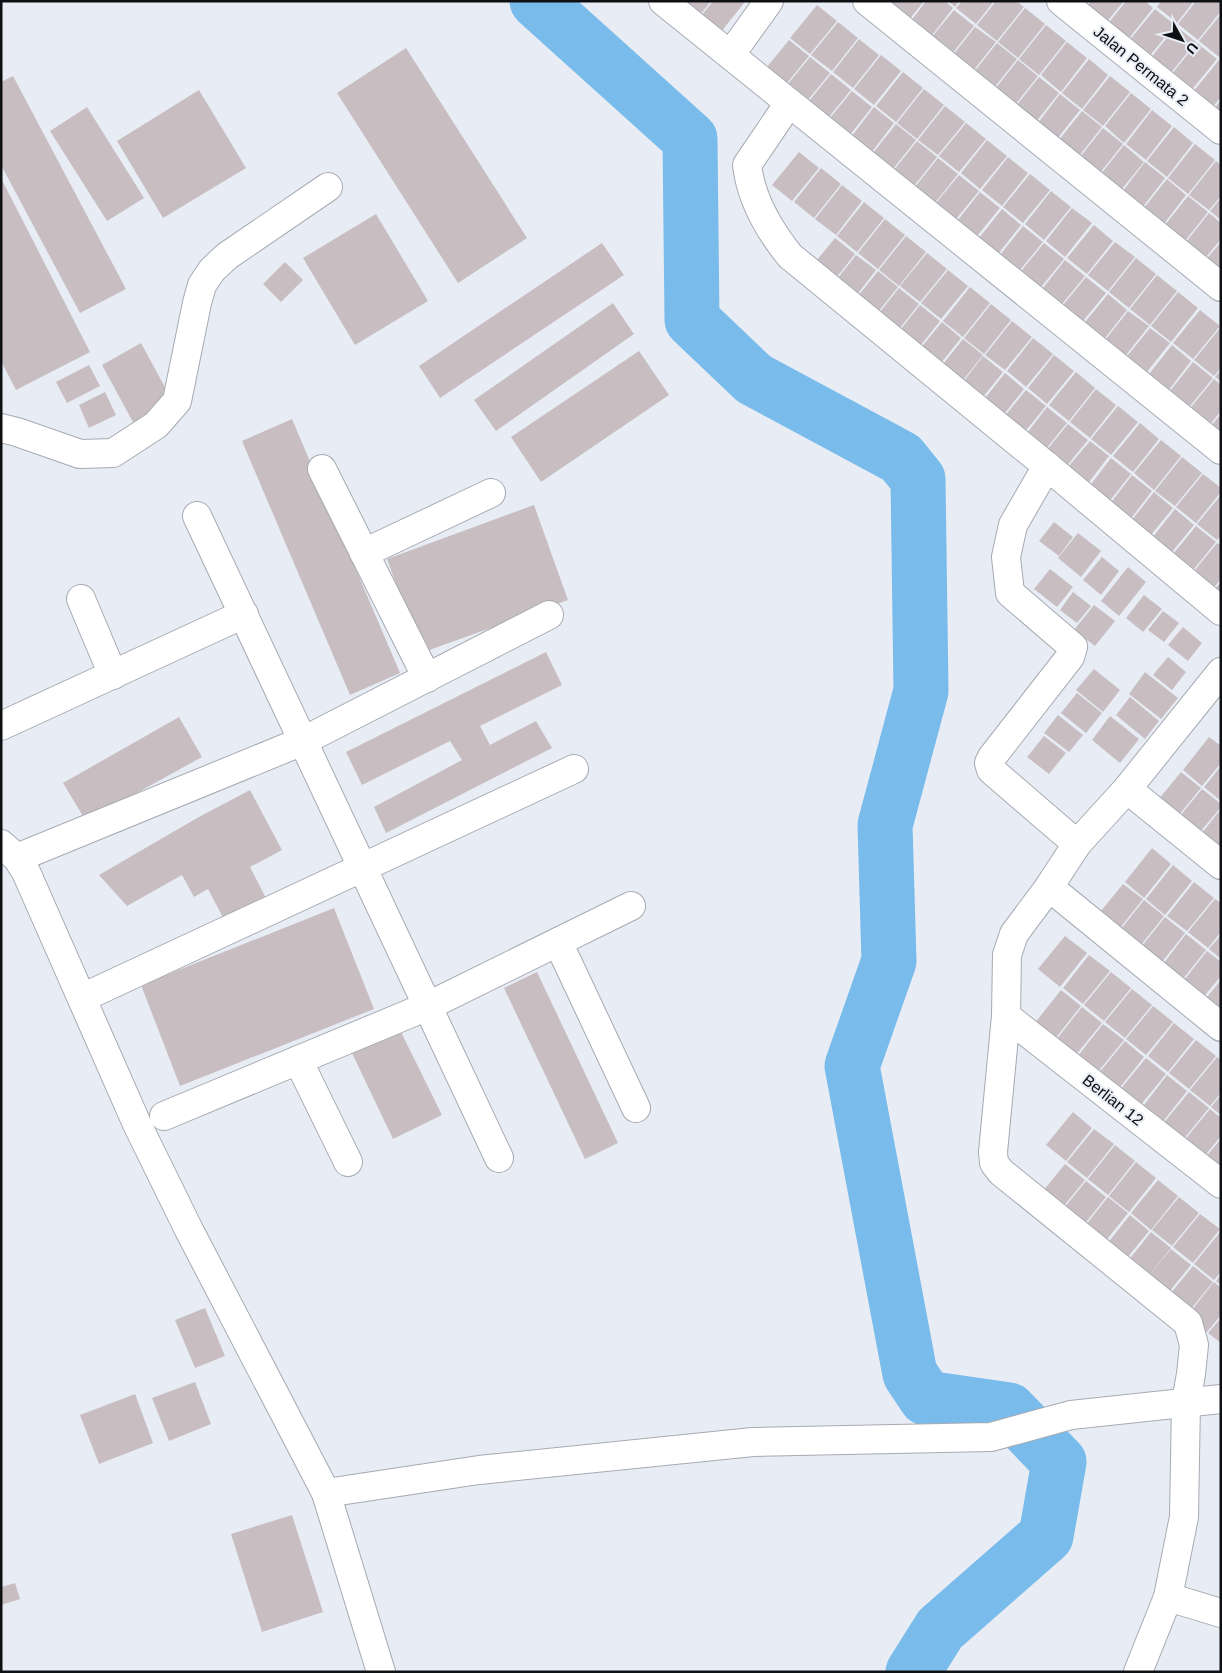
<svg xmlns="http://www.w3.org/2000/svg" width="1222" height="1673" font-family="Arial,sans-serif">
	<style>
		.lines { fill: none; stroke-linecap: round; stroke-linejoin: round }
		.river { stroke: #79bbea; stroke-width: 55 }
		.building { fill: #c8bec2 }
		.minor-casing { stroke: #a6aab2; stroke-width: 30 }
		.minor { stroke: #fff; stroke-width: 28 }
		.labels { text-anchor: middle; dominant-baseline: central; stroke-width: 4; stroke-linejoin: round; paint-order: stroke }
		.street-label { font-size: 16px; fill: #0e1013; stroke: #e8edf5 }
	</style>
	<rect width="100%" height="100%" fill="#e8edf5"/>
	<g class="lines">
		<polyline class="river" points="537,1 690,139 692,320 754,379 901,458 918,479 921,691 885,825 889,961 852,1066 910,1374 926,1398 1009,1410 1059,1462 1046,1536 940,1629 913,1672"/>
	</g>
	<g class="building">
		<polygon points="678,1 711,1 696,20"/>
		<polygon points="713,1 741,1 744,3 717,37 697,21"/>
		<polygon points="892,1 924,1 905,25 886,9"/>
		<polygon points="926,1 945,1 953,8 927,42 907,26"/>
		<polygon points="948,1 959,1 955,7"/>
		<polygon points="962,1 994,1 976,24 956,8"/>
		<polygon points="996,1 1016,1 1024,7 997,41 977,25"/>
		<polygon points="1091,1 1124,1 1105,24 1086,8"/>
		<polygon points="1126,1 1145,1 1153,8 1127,41 1107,25"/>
		<polygon points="1161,1 1194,1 1177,23 1157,7"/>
		<polygon points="1196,1 1218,1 1221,4 1221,11 1198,40 1178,24"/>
		<polygon points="817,5 837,21 810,54 790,38"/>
		<polygon points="1025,8 1045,24 1018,58 998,42"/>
		<polygon points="1155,9 1175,25 1148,58 1128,42"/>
		<polygon points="954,10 974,26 948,59 927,43"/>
		<polygon points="1221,14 1221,54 1219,57 1199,41"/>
		<polygon points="838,22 858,38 832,71 811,55"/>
		<polygon points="1046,25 1066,41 1039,75 1019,59"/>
		<polygon points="1176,26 1196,42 1169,75 1150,59"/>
		<polygon points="975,27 996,42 969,76 949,60"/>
		<polygon points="859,39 879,55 853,88 833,72"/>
		<polygon points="789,40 809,56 782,89 762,73"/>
		<polygon points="1067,42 1087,58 1061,92 1041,75"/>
		<polygon points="997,43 1017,59 990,93 970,77"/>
		<polygon points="1197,43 1217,59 1190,92 1170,76"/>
		<polygon points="406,48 527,238 458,283 337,93"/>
		<polygon points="881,55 901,71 874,105 854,89"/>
		<polygon points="810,57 830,73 803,106 783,90"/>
		<polygon points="1089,59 1108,75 1082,109 1062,93"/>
		<polygon points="1018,60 1038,76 1011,110 991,94"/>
		<polygon points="1219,60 1221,62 1221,97 1211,109 1192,93"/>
		<polygon points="903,72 923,88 896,122 876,106"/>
		<polygon points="831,74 851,90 824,123 804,107"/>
		<polygon points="13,76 126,289 80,313 1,165 1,82"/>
		<polygon points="1110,76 1130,92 1103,126 1083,110"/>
		<polygon points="1039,77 1059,93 1032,127 1012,111"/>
		<polygon points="924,89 944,105 917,139 897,123"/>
		<polygon points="199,90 246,168 163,218 117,141"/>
		<polygon points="852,91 872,107 846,140 825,124"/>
		<polygon points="1131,93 1151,109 1124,143 1105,126"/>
		<polygon points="1060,94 1080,110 1053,144 1034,128"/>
		<polygon points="1221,100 1221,116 1213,110"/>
		<polygon points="945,106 965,122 938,155 918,140"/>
		<polygon points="87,107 144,198 107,221 50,131"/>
		<polygon points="874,107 894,123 868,157 848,141"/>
		<polygon points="1152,110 1172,126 1146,160 1126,144"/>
		<polygon points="1082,111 1102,127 1075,161 1055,145"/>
		<polygon points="966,123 986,139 959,172 939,156"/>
		<polygon points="896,124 916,140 889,174 869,158"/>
		<polygon points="1174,127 1193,143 1167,177 1147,161"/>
		<polygon points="1103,128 1123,144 1096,178 1076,162"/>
		<polygon points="987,140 1007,156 980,189 961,173"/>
		<polygon points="917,141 937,157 910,191 890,175"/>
		<polygon points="1195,144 1215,160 1188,194 1168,178"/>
		<polygon points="1124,145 1144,162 1117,195 1097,179"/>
		<polygon points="799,152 819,168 792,201 772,185"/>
		<polygon points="1008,157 1028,173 1002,206 982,190"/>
		<polygon points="938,158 958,174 931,208 911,192"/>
		<polygon points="1216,161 1221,165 1221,196 1209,210 1189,195"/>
		<polygon points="1145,162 1165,178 1139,212 1119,196"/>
		<polygon points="821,168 841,184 814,218 794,202"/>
		<polygon points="1030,174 1050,190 1023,223 1003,207"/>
		<polygon points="959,175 979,191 952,224 932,208"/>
		<polygon points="1,178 90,352 16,390 1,361"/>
		<polygon points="1167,179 1186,195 1160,229 1140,213"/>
		<polygon points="842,185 862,201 836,235 815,219"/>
		<polygon points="1051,191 1071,207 1044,240 1025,224"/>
		<polygon points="980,192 1000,208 973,241 954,225"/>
		<polygon points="1188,196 1208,212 1181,246 1161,230"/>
		<polygon points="1221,198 1221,220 1210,211"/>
		<polygon points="864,202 884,218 857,252 837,236"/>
		<polygon points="1072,208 1092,223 1065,257 1046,241"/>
		<polygon points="1002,209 1021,225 995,258 975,243"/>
		<polygon points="1209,213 1221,223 1221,239 1202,262 1182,247"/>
		<polygon points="376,214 428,301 355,345 303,258"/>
		<polygon points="885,219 905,235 878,269 858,253"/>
		<polygon points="1094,225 1113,241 1087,274 1067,258"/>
		<polygon points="1023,226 1043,242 1016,275 996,260"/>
		<polygon points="906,236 926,252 899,286 879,270"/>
		<polygon points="835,238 855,254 829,287 808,271"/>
		<polygon points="1115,242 1135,257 1108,291 1088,275"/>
		<polygon points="1221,242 1221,277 1203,263"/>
		<polygon points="602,243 624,275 440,398 419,366"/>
		<polygon points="1044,243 1064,259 1037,292 1017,276"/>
		<polygon points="927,253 947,269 920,302 900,286"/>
		<polygon points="856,255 876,270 850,304 830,288"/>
		<polygon points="1136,258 1156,274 1129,308 1109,292"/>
		<polygon points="1065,260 1085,276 1058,309 1039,293"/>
		<polygon points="285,262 303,280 281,302 263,284"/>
		<polygon points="948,270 968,286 941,319 921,303"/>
		<polygon points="878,271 898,287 871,321 851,305"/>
		<polygon points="1157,275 1177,291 1150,325 1130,309"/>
		<polygon points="1086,277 1106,293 1079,326 1059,310"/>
		<polygon points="970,287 990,303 963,337 943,321"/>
		<polygon points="899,288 919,304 892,338 872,322"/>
		<polygon points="1178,292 1198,308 1171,342 1151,326"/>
		<polygon points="1108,294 1127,310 1101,343 1081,327"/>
		<polygon points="613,303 634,334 496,431 474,400"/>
		<polygon points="991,304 1011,320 984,354 964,338"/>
		<polygon points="920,305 940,321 913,355 893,339"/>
		<polygon points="1200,310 1220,326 1193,359 1173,343"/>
		<polygon points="1128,311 1149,326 1122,360 1102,344"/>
		<polygon points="1012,321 1032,337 1005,370 985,355"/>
		<polygon points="942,322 961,338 934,372 914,356"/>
		<polygon points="1221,327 1221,368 1214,376 1194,360"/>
		<polygon points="1150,328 1170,343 1143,377 1123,361"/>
		<polygon points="1033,338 1053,354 1026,387 1007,371"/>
		<polygon points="963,339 983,355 956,389 936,373"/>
		<polygon points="141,343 173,402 134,424 102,365"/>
		<polygon points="1172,345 1191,361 1165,395 1145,379"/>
		<polygon points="639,351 669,395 541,482 511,437"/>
		<polygon points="1054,355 1074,371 1047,404 1028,388"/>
		<polygon points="983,356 1003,372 976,406 957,390"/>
		<polygon points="1193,362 1213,378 1186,411 1166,396"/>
		<polygon points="89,365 100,386 67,403 56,382"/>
		<polygon points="1221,370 1221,381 1215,377"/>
		<polygon points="1076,372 1095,388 1069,421 1049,405"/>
		<polygon points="1005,373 1024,389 998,422 978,407"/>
		<polygon points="1214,379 1221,385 1221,411 1207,428 1187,412"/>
		<polygon points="1096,389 1116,405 1090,438 1070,422"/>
		<polygon points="1026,390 1046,406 1019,439 999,423"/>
		<polygon points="105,392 116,415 89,428 79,405"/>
		<polygon points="1118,406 1138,422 1111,455 1091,439"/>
		<polygon points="1047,407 1067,423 1040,456 1021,441"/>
		<polygon points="1221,414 1221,439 1208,429"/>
		<polygon points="292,419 400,673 350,695 242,441"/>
		<polygon points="1140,423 1159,439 1133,472 1113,456"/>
		<polygon points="1068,424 1088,440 1061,473 1041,457"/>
		<polygon points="1161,440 1181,456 1154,490 1134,473"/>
		<polygon points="1090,441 1109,456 1083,490 1062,474"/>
		<polygon points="1182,457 1202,473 1175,506 1155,491"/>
		<polygon points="1111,458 1131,474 1104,508 1085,492"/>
		<polygon points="1203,474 1221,488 1221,492 1196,523 1176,507"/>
		<polygon points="1132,475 1152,491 1126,525 1106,509"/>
		<polygon points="1154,492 1173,508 1146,541 1127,526"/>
		<polygon points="1221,495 1221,536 1217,540 1197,524"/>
		<polygon points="534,505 568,600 421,653 387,559"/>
		<polygon points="1175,509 1194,525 1167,558 1148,543"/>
		<polygon points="1054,522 1073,537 1059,556 1039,541"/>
		<polygon points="1196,526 1216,542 1189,575 1169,559"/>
		<polygon points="1078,533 1101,551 1081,577 1058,558"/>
		<polygon points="1217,543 1221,546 1221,579 1210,592 1190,576"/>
		<polygon points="1102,557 1119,571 1101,595 1083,580"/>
		<polygon points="1128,567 1146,582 1119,616 1101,601"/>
		<polygon points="1050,569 1073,587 1057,607 1034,589"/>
		<polygon points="1221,582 1221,601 1211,593"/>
		<polygon points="1073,592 1091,606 1077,623 1060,610"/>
		<polygon points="1144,595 1162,609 1143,632 1126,618"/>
		<polygon points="1094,605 1115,621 1095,646 1074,630"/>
		<polygon points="1163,611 1179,623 1164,642 1148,630"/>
		<polygon points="1183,627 1202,643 1188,661 1168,645"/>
		<polygon points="546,652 562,685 480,726 490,745 536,721 552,748 386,833 374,807 462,760 450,741 362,785 346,752"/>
		<polygon points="1168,657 1186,672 1172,690 1153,675"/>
		<polygon points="1094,669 1120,690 1103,712 1076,690"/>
		<polygon points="1145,672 1178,698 1161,719 1129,694"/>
		<polygon points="1077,693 1102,713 1086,733 1061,713"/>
		<polygon points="1130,697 1159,721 1145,739 1116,715"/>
		<polygon points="1058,715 1083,735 1069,752 1044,733"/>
		<polygon points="1110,716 1139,739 1120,763 1092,740"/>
		<polygon points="179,717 202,757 86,821 63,783"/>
		<polygon points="1044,736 1066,753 1049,774 1027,757"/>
		<polygon points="1209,737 1221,746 1221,763 1202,786 1183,770"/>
		<polygon points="1221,766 1221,801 1204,787"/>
		<polygon points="1181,772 1201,788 1174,821 1154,805"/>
		<polygon points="1202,789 1221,804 1221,807 1195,838 1175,822"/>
		<polygon points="250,790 282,850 250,867 268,902 227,925 208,889 194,897 182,875 127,906 99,875 197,818"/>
		<polygon points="1221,809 1221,850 1197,839"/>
		<polygon points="1152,848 1171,864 1144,898 1125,882"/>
		<polygon points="1173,865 1192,881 1165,915 1146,899"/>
		<polygon points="1194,882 1214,898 1187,931 1167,916"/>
		<polygon points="1123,884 1143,899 1116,933 1096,917"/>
		<polygon points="1215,899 1221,903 1221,932 1208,948 1188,932"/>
		<polygon points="1144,900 1164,916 1137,950 1117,934"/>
		<polygon points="334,908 374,1009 180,1086 141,985"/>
		<polygon points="1165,917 1185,933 1158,967 1138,951"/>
		<polygon points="1186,934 1206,950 1179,984 1160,968"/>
		<polygon points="1221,935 1221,959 1209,949"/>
		<polygon points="1065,936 1087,953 1060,987 1038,969"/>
		<polygon points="1207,951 1221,962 1221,976 1201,1000 1181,984"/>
		<polygon points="1089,955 1110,971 1083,1004 1063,988"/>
		<polygon points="537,972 618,1143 585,1159 504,988"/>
		<polygon points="1111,972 1131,988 1104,1021 1084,1005"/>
		<polygon points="1221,980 1221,1017 1203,1002"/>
		<polygon points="1132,989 1152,1005 1125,1038 1105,1022"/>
		<polygon points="1061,990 1081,1006 1054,1040 1034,1024"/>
		<polygon points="1153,1006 1173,1022 1146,1055 1126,1039"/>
		<polygon points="1082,1007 1102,1023 1075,1056 1056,1040"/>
		<polygon points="1174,1023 1194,1039 1168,1072 1148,1056"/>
		<polygon points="1103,1024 1124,1040 1097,1073 1077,1057"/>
		<polygon points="399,1028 442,1115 393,1139 351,1051"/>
		<polygon points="1196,1040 1216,1056 1189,1089 1169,1073"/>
		<polygon points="1125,1041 1144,1057 1118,1090 1098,1074"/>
		<polygon points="1217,1057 1221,1060 1221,1093 1210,1106 1190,1090"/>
		<polygon points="1146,1058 1166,1074 1139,1107 1119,1091"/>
		<polygon points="1167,1075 1187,1091 1161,1124 1141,1109"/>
		<polygon points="1189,1092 1209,1108 1182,1141 1162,1125"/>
		<polygon points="1221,1095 1221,1115 1211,1107"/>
		<polygon points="1210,1109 1221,1118 1221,1136 1203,1158 1183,1142"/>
		<polygon points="1073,1112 1092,1128 1066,1161 1046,1145"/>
		<polygon points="1094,1129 1114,1144 1087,1178 1067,1162"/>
		<polygon points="1221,1139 1221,1173 1204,1159"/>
		<polygon points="1115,1145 1135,1161 1108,1195 1088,1179"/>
		<polygon points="1136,1162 1156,1178 1129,1212 1109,1196"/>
		<polygon points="1065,1164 1085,1180 1058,1213 1038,1197"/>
		<polygon points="1158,1180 1178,1196 1151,1230 1131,1213"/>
		<polygon points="1086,1181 1106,1197 1080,1230 1059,1214"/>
		<polygon points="1108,1197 1128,1213 1101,1247 1081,1231"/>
		<polygon points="1179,1197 1199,1213 1172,1246 1152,1230"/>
		<polygon points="1200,1214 1220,1229 1193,1263 1173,1247"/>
		<polygon points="1130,1215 1149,1231 1122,1264 1103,1249"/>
		<polygon points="1221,1231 1221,1272 1214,1280 1194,1264"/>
		<polygon points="1151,1232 1171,1248 1144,1282 1124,1266"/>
		<polygon points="1171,1249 1191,1265 1164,1298 1144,1282"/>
		<polygon points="1193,1266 1213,1282 1186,1315 1166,1299"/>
		<polygon points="1221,1275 1221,1285 1216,1281"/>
		<polygon points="1214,1282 1221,1288 1221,1315 1207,1332 1187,1316"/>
		<polygon points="205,1308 225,1356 195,1368 175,1320"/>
		<polygon points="1221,1318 1221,1343 1208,1333"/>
		<polygon points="195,1382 211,1424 169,1441 152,1398"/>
		<polygon points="135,1394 153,1443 99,1464 80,1415"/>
		<polygon points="292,1515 323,1612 262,1632 231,1534"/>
		<polygon points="15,1583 20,1599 1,1605 1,1587"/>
	</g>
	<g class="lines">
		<defs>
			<g id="minor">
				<polyline points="663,1 1221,450"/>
				<polyline points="867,1 1221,287"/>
				<polyline points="1061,1 1221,130"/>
				<polyline points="731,54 769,1"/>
				<path d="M 789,103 L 747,165 C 751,199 769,230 790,256 L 1047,466 L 1221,611"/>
				<polyline points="1,428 17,432 80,454 113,453 156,425 177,401 197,303 202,285 212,270 227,256 328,187"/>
				<polyline points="1047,466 1013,525 1006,557 1010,593 1073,647 1070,657 992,757 989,763 991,770 1077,844"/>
				<polyline points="322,469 427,678"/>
				<polyline points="197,516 499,1158"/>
				<polyline points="364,553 491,493"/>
				<polyline points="81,599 113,675"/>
				<polyline points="1,726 244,614"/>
				<polyline points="1127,789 1221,865"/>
				<polyline points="1,844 17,858 26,872 137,1124 189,1230 326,1493 381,1672"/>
				<polyline points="17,858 303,741 549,615"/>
				<polyline points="1049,887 1221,1027"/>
				<polyline points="558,942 636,1108"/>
				<polyline points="82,998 574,769"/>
				<polyline points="1006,1016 1221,1184"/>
				<polyline points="298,1060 348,1162"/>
				<polyline points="164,1116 428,1006 631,906"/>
				<polyline points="326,1493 479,1470 753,1442 991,1437 1071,1415 1221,1399"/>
				<polyline points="1168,1597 1221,1613"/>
				<polyline points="1138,1672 1168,1597 1184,1517 1186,1402 1191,1374 1194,1345 1188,1323 1001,1172 994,1163 993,1152 1006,1016 1007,955 1014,934 1049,887 1077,844 1127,789 1221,672"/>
			</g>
		</defs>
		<use href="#minor" class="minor-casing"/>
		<use href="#minor" class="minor"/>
	</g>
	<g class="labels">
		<g class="street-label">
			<text transform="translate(1141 66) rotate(39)">Jalan Permata 2</text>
			<text transform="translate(1113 1100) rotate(38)">Berlian 12</text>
		</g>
	</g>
	<rect width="1222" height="1673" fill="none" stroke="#0e1013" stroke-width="5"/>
	<g transform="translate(1182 40) rotate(130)" stroke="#e8edf5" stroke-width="4" paint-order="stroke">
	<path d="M0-4L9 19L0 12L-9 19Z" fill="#0e1013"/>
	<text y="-8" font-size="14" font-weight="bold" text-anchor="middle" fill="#0e1013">U</text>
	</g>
</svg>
